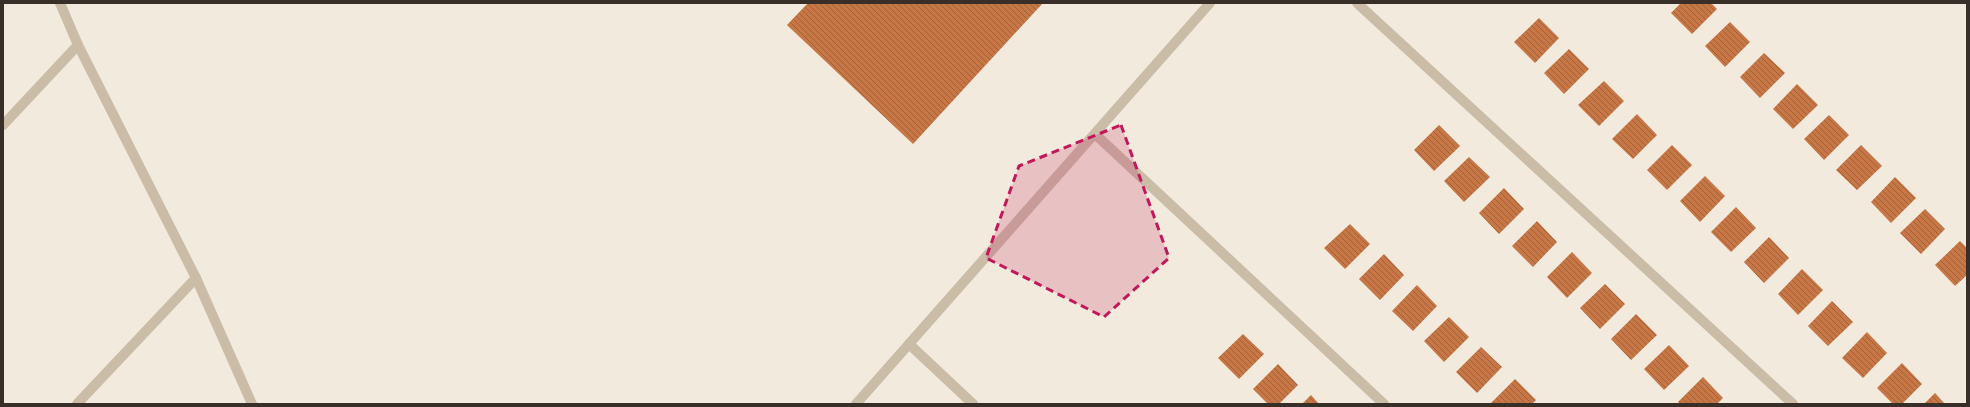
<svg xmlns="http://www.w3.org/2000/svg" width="1970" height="407" font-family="'Work Sans',sans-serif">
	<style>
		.building { fill: url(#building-back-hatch) }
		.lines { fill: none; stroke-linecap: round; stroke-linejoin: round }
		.street { stroke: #cbbca8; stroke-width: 10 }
		.marked { fill: #c2185b; fill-opacity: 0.2; stroke: #c2185b; stroke-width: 3; stroke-dasharray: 8 5; stroke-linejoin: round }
	</style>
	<defs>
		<pattern id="building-back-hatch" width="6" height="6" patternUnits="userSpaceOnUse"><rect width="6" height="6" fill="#c77646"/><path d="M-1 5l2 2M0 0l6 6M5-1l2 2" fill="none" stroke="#a3613a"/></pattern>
	</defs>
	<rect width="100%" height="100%" fill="#f2ebdd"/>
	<g class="building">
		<polygon points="808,3 1043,3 913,144 787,25"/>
		<polygon points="1681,3 1711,3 1717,9 1692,34 1671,13"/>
		<polygon points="1539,18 1559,38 1535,63 1514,42"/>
		<polygon points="1730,22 1750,42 1725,67 1705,46"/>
		<polygon points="1569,49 1589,69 1564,94 1544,73"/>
		<polygon points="1764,53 1785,73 1760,98 1740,77"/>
		<polygon points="1604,81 1624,101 1599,126 1578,105"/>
		<polygon points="1797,84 1818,105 1793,129 1773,109"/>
		<polygon points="1637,114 1657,135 1633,159 1612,139"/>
		<polygon points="1829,115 1849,135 1824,160 1804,139"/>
		<polygon points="1439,125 1460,146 1434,171 1414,150"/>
		<polygon points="1672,145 1692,165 1667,190 1647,170"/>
		<polygon points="1861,145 1882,166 1857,190 1836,170"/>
		<polygon points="1469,157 1490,177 1464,202 1444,181"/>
		<polygon points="1705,176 1725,196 1700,222 1680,201"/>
		<polygon points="1895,177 1916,198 1891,223 1871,202"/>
		<polygon points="1504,188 1524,209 1499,234 1479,213"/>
		<polygon points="1736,207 1756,228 1731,252 1711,232"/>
		<polygon points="1925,209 1945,229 1921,254 1900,233"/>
		<polygon points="1537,221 1557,242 1533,267 1512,246"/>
		<polygon points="1350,224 1370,244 1345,269 1324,248"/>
		<polygon points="1769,237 1789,258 1764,283 1744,262"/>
		<polygon points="1960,241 1967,248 1967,275 1955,286 1935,265"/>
		<polygon points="1572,252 1592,273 1567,298 1547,277"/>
		<polygon points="1384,254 1404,275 1380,300 1359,279"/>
		<polygon points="1802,269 1823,290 1798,315 1778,294"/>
		<polygon points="1605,284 1625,304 1600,329 1580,308"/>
		<polygon points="1417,285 1437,306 1413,331 1392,311"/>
		<polygon points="1832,301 1853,322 1828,346 1808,326"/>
		<polygon points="1636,314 1657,335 1631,360 1611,339"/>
		<polygon points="1449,317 1469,337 1444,362 1424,341"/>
		<polygon points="1867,332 1887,353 1863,378 1842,358"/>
		<polygon points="1243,334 1264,354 1239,379 1218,358"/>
		<polygon points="1669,345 1689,366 1664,390 1644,369"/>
		<polygon points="1481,347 1502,367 1477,393 1456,372"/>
		<polygon points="1902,363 1922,384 1902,404 1893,404 1877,388"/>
		<polygon points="1278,364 1298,385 1279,404 1268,404 1253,389"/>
		<polygon points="1703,377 1723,398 1717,404 1680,404 1678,402"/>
		<polygon points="1515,379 1536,400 1532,404 1490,404"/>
		<polygon points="1935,393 1945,404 1924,404"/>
		<polygon points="1311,395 1319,404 1302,404"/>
	</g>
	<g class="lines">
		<g class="street">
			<polyline points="60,3 78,45 196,278 252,404"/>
			<polyline points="1357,3 1793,404"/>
			<polyline points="3,125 78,45"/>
			<polyline points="1095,134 1384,404"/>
			<polyline points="909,344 973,404"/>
			<polyline points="77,404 196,278"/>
			<polyline points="856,404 1210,3"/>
		</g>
	</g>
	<path class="marked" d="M 1121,125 L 1169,258 L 1104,317 L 986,258 L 1019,166 Z"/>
	<rect width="1970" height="407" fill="none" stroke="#382f28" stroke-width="8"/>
</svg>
